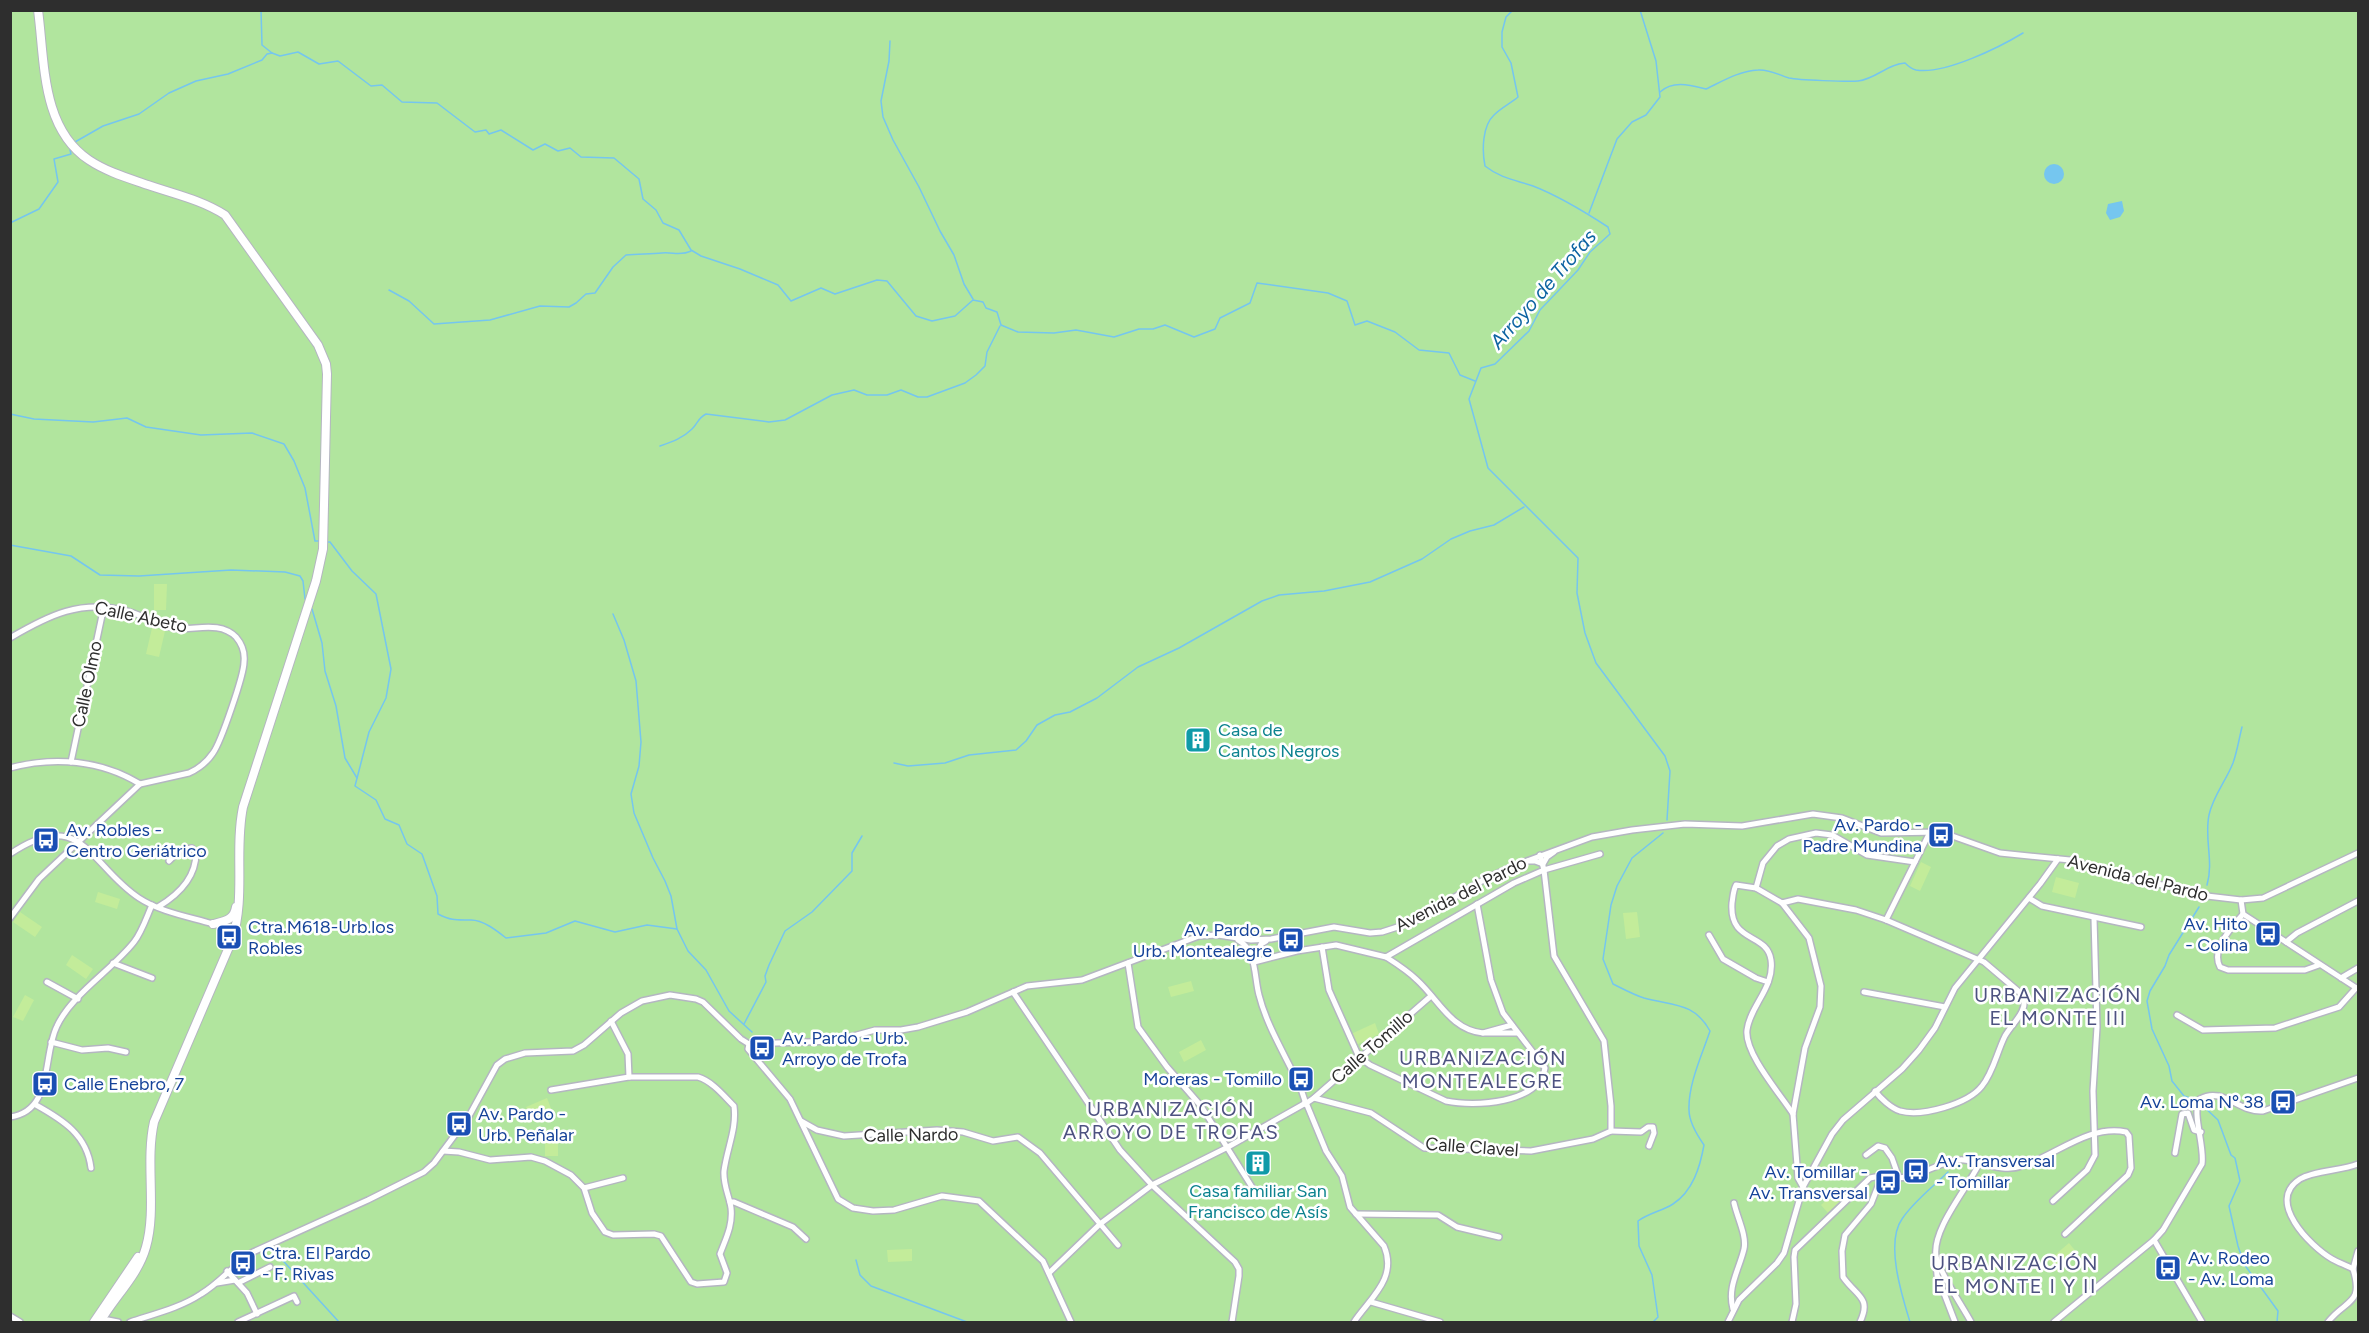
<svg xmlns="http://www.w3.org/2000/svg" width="2369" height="1333" font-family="Figtree,sans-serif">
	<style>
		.green { fill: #b1e59e }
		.pitch { fill: #c3ec9a }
		.water { fill: #75c6ef }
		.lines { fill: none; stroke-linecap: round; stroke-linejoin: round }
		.stream { stroke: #75c6ef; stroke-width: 1.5 }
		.minor-casing { stroke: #b4b6c1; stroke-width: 8 }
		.secondary-casing { stroke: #b4b6c1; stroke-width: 10 }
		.minor { stroke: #fff; stroke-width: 5 }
		.secondary { stroke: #fff; stroke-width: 8 }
		.labels { text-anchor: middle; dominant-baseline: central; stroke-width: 5; stroke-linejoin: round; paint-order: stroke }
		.street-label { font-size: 18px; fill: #2e2e2e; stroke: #fff }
		.culture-label { font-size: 18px; fill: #0d838f; stroke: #fff; text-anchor: start }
		.transit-label { font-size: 18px; fill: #164399; stroke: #fff; text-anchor: start }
		.water-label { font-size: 20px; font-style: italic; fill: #0e64a2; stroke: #fff }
		.neighbourhood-label { font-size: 20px; letter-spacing: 1.5px; fill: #4d5280; stroke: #fff }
	</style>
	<rect width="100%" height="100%" fill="#efeae1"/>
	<polygon class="green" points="10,11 2358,11 2358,1322 11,1322"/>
	<g class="pitch">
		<polygon points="154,584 167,584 166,610 154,610"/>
		<polygon points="152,628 165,631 159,657 146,654"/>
		<polygon points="1921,862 1931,867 1920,891 1910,886"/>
		<polygon points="2056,877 2079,883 2075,898 2052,892"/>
		<polygon points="98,892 120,899 117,909 95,902"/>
		<polygon points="20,912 42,927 35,937 13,922"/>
		<polygon points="1637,912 1640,937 1626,939 1623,913"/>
		<polygon points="72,955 93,969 86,979 66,965"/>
		<polygon points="1191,981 1194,991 1171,997 1168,987"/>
		<polygon points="25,995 34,1000 23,1021 13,1017"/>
		<polygon points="1375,1023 1379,1034 1356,1045 1351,1034"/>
		<polygon points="1201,1040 1206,1050 1184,1062 1179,1052"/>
		<polygon points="547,1098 552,1111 531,1119 526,1107"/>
		<rect x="545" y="1130" width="13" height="26"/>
		<polygon points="1838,1190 1845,1197 1828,1213 1821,1205"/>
		<polygon points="2069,1243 2078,1254 2057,1272 2048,1261"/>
		<polygon points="912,1249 912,1261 888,1262 887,1250"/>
	</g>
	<g class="water">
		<circle cx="2054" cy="174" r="10"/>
		<polygon points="2122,201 2124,211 2120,217 2110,220 2106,213 2108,204"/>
	</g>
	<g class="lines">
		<g class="stream">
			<polyline points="261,10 262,45 272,53"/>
			<path d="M 1513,10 L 1506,17 L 1502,32 L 1502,47 L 1511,63 L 1518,97 C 1511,103 1501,108 1494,115 C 1482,126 1482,151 1485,166 C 1500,178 1515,180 1533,186 C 1559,196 1585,212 1608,227 L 1610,234 L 1590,252 L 1578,270 L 1540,310 L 1529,331 L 1495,364 L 1481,368 L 1469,399 L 1488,468 L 1578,558 L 1577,593 L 1585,633 L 1596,663 L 1665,756 L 1670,771 L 1667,820"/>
			<polyline points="890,41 889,61 881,101 883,117 893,140 919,187 940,231 954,255 964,284 973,299"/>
			<path d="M 1660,92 C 1673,80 1690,85 1706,89 C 1723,81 1739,71 1758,70 C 1769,69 1779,75 1789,78 C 1798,80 1848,82 1858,81 C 1876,79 1887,64 1905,63 C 1908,66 1912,69 1916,70 C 1944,75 2000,47 2023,33"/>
			<polyline points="75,142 103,126 139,114 169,93 196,81 228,74 262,60 267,54 272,53 280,56 298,52 319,64 338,61 371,86 382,85 402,102 437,103 475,132 486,130 489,134 501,130 533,150 545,144 558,151 570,148 581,157 614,158 639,179 643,199 656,210 663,223 679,230 691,250 701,256 740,269 778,285 791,301 821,288 835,294 877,280 887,281 916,316 932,321 955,316 973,300 983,302 986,308 997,312 1001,325 1018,332 1054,333 1076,330 1114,337 1139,329 1153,329 1165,325 1194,337 1215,329 1220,318 1250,303 1257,283 1328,293 1347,301 1355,325 1367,321 1395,332 1419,350 1449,353 1460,375 1475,381"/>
			<polyline points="1589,213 1617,139 1632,122 1646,115 1660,97 1656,61 1640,10"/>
			<polyline points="10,223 39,209 58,182 54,159 71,154 70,150"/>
			<path d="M 389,290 L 409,301 L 434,324 L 490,320 L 540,306 L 569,307 L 576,303 L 586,294 L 595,293 L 613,267 L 626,255 C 638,254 650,254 662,253 C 673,252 681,256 691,251"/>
			<polyline points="10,414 34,419 93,422 127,418 146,427 201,435 252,433 284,444 294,461 305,488 315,541 319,541"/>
			<path d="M 660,446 C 672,442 683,438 692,429 C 698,423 698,418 706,414 L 769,422 L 785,420 L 832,395 L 854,390 L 867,395 L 887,395 L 901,390 L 918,397 L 927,397 L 965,383 L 976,375 L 985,366 L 987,352 L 1000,326"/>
			<path d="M 328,542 L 330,542 L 352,571 L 376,594 L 391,669 L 386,698 L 369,732 L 355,786 L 376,800 L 385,819 L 399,825 L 407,844 L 422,854 L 437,896 L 438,914 C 452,921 456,920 471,920 C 483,920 496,930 506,938 L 546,933 L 575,921 L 615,932 L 647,925 L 677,929"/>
			<polyline points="10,545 71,556 100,575 139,576 231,570 285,572 300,576 303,581 305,599"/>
			<polyline points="312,609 322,643 325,671 336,706 345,758 357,778"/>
			<polyline points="613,614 624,640 636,681 641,742 639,766 631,794 634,813 653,858 665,881 671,896 677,929 688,951 706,970 729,1011 752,1032"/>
			<polyline points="894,763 908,766 945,763 969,755 1016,750 1026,741 1037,725 1055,715 1070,712 1097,698 1138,667 1179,648 1262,601 1279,595 1324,591 1370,582 1422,559 1451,539 1470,531 1494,525 1524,507"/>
			<path d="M 2207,885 C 2214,861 2204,839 2209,815 C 2213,796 2226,781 2233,763 C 2237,752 2239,739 2242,727"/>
			<polyline points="744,1024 766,982 765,976 769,965 785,931 812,912 852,871 852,853 862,836"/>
			<polyline points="2193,1099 2184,1096 2172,1081 2169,1066 2152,1029 2147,1001 2150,991 2165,966 2169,955 2199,907"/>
			<polyline points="2202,1105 2218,1120 2231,1155 2235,1158 2240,1181 2229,1206 2238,1246 2244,1264 2278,1311 2277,1322"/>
			<polyline points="276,1253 339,1322"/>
			<polyline points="856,1260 860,1275 871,1286 967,1322"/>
			<path d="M 1653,1322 L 1658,1317 L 1652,1275 L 1639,1246 L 1638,1221 C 1649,1213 1662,1211 1673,1204 C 1693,1191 1700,1167 1704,1145 C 1697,1135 1689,1122 1689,1110 C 1688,1084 1702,1055 1710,1031 C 1694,1002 1673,1006 1644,998 C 1634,995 1623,989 1613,984 L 1603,959 L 1611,905 L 1617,886 L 1632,858 L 1663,833"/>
			<path d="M 1910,1322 C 1902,1296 1885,1243 1902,1219 C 1914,1201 1933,1187 1948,1172"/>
		</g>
		<defs>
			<g id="minor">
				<path d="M 10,638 C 49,615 81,599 127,611 C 143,615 157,625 174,628 C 194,631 219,620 236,637 C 242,644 245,653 244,662 C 244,675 221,742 213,753 C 207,762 198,769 189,773 L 140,784 L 39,879 L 10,918"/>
				<polyline points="71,762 104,606"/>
				<path d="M 10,768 C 54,756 101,760 140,784"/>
				<path d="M 10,854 C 82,805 90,866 139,898 C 160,912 190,917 213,924"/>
				<polyline points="1528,861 1535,861 1543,864 1547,857 1554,852"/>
				<polyline points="1756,888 1763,863 1777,846 1789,839 1816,833 1832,835 1867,855 1915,862"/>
				<polyline points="2029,898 2042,906 2141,927"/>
				<polyline points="2241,900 2243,914 2358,989"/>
				<polyline points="1782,903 1809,938 1821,986 1820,1007 1805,1048 1793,1114 1798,1178 1803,1187"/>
				<path d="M 158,907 C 178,895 196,878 196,853 L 192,848 L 180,850 L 169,861"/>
				<path d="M 2243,914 C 2233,926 2210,949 2220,967 L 2228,970 L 2305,970 L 2319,965"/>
				<polyline points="1886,920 1930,832"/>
				<polyline points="1709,935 1723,959 1756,978 1768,982"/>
				<path d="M 1238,940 C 1257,950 1254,977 1259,995 C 1267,1027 1287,1058 1301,1089 L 1305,1101 L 1304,1104 L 1307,1105 L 1326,1151 L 1342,1176 L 1350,1207 L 1384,1246 C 1398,1279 1369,1299 1354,1322"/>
				<polyline points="2286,942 2297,933 2358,901"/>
				<path d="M 1322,947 L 1329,990 L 1359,1057 L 1370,1065 L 1446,1101 C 1474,1107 1539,1104 1545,1068 L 1503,1013 L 1491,980 L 1477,904"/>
				<path d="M 1386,957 C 1397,964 1408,971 1417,980 C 1439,1000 1451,1030 1483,1033"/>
				<polyline points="1254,960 1261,944 1266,941"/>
				<polyline points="1254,962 1297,951 1336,945 1386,957 1514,883 1544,870 1600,854"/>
				<polyline points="113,963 152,978"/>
				<polyline points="1128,963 1138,1027 1167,1067 1201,1106 1257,1195"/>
				<polyline points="2341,978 2358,968"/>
				<polyline points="47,982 78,999"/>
				<polyline points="1013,992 1120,1150 1152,1185 1235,1262 1239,1269 1239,1276 1232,1322"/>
				<polyline points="1864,992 1945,1007"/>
				<polyline points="2177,1015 2203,1030 2275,1028 2339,1007 2356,988"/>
				<polyline points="611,1021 628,1054 629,1077"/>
				<polyline points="1512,1025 1483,1033 1517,1033"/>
				<polyline points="51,1042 82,1050 108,1048 126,1052"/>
				<polyline points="749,1044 748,1049 790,1099 838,1199 853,1208 873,1211 894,1210 942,1196 979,1201 1043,1261 1071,1322"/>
				<polyline points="1314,1098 1431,996"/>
				<polyline points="1308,1102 1314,1098 1371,1113 1424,1148 1531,1151 1593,1139 1611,1131 1611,1106 1604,1041 1554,956 1544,870 1540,855"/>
				<path d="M 36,1105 C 63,1120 87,1135 91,1168"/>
				<path d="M 1793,1114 C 1781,1095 1744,1053 1747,1030 C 1750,1006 1775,987 1771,960 C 1767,932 1729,944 1732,903 C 1733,897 1733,891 1736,885 L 1756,888 L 1782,903 L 1798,899 L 1856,910 L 1886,920 L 1984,962 L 2024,996 C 2027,1013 2013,1022 2005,1036 C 1997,1052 1993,1073 1982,1086 C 1968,1104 1922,1117 1900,1111 C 1891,1108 1881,1099 1875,1091"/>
				<path d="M 10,1117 C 54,1111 42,1056 57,1026 C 72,994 112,970 134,942 C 142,932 147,916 152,905"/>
				<polyline points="801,1121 817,1130 844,1136 937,1130 963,1132 993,1141 1018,1137 1040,1153 1118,1245"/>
				<polyline points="1611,1131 1641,1132 1648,1127 1653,1127 1654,1133 1649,1146"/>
				<path d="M 443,1151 L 459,1152 L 490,1160 L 531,1157 L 545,1161 L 571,1175 L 584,1188 L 592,1213 L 605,1232 L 613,1235 L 654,1234 L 661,1236 L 691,1282 L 697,1284 L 724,1282 L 727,1273 L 720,1254 C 726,1238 733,1225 731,1208 C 729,1195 723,1185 724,1171 C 727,1148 737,1129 734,1106 C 724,1096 712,1081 698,1077 L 629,1077 L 551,1090"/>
				<polyline points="2175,1153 2182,1114 2188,1113 2194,1130 2201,1132"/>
				<polyline points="1866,1155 1878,1146 1885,1148 1892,1158 1899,1178"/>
				<polyline points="584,1188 623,1178"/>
				<polyline points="2053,1201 2087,1170 2095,1155 2093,1091 2097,1027 2094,918"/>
				<polyline points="730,1202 734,1202 793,1227 806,1239"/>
				<polyline points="1356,1214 1438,1215 1457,1227 1499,1237"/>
				<polyline points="2154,1240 2202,1322"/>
				<polyline points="1936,1262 1937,1275 1955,1322"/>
				<polyline points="2353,1269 2358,1251"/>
				<polyline points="227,1271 247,1293 257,1314"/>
				<polyline points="1049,1273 1100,1224 1152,1185 1228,1147 1304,1104"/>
				<polyline points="217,1283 235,1280"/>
				<polyline points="238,1283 270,1267"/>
				<polyline points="1371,1302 1440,1322"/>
				<path d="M 1733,1309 C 1727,1287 1739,1270 1744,1249 C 1747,1236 1737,1217 1734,1203"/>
				<polyline points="10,1316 20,1322"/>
				<polyline points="99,1322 108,1320 118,1322"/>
				<path d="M 130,1322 C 154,1314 180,1308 201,1294 C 220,1283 234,1264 253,1252 L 368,1200 L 424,1172 L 434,1163 L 469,1116 L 497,1065 L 505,1059 L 525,1053 L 573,1051 L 584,1045 L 621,1013 L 642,1001 L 670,995 L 696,999 L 703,1002 L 741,1039 L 749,1044 L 835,1041 L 875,1030 L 901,1030 L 918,1027 L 967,1012 L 1027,986 L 1082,980 L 1199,936 L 1218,935 L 1251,940 L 1271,939 L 1334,927 L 1370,933 L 1382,932 L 1413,922 L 1485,879 L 1516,865 L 1592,837 L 1632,830 L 1685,824 L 1742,826 L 1813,814 L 1842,818 L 1881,833 L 1941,832 L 2000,853 L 2070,860 L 2133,880 L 2174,887 L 2207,896 L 2241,900 L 2263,898 L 2358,853"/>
				<polyline points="238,1322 294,1296 297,1302"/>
				<polyline points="1728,1322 1739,1300 1777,1263 1784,1253 1803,1187 1832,1134 1843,1120 1902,1069 1919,1050 1935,1028 1955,988 2040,884 2058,859"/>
				<path d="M 1792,1322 L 1796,1304 L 1794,1257 L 1795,1250 L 1870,1178 C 1883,1174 1894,1180 1907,1177 C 1923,1174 1949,1158 1964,1160 C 1984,1162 2002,1173 2022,1166 C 2055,1156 2089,1124 2126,1132 L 2129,1136 L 2131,1168 L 2128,1175 L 2065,1234"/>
				<path d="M 1860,1322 C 1872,1297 1856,1296 1843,1277 L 1842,1251 L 1845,1235 L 1871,1204 L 1882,1176"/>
				<path d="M 1971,1322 C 1963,1307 1939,1272 1936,1256 C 1932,1229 1967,1189 1979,1164"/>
				<path d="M 2054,1322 L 2154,1240 L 2163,1230 L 2202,1164 C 2205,1146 2191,1112 2200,1099 C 2223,1086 2239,1113 2263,1111 L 2358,1078"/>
				<path d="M 2328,1322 C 2346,1299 2364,1305 2353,1269 C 2346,1265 2339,1263 2332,1259 C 2310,1246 2265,1201 2300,1179 C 2315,1170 2341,1171 2358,1164"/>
			</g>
			<g id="secondary">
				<path d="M 38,10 C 45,62 41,128 89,160 C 107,172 128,178 148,185 C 174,194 202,200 225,215 L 318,345 L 326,364 L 327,374 L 323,549 L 316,581 L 243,807 C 234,851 246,897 232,940 L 154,1122 C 145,1162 157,1209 146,1247 C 138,1276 114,1297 100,1322"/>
				<path d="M 213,924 C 225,921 234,920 236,907"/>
				<polyline points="94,1322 138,1257"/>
			</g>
		</defs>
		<use href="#minor" class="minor-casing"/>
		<use href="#secondary" class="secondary-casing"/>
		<use href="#minor" class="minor"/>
		<use href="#secondary" class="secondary"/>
	</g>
	<defs>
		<symbol id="building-square" viewBox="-11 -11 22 22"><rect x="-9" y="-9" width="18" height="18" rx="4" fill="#0f9aa8" stroke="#fff"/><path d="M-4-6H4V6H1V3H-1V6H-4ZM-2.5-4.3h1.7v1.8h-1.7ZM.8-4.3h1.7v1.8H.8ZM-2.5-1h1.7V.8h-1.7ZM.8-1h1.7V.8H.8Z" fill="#fff"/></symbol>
		<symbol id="bus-square" viewBox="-11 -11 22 22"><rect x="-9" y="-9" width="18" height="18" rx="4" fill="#1a4fb4" stroke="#fff"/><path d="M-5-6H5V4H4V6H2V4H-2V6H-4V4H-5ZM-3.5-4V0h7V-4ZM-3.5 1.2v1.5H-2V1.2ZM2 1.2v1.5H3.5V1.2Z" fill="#fff"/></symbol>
	</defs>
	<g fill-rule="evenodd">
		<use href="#building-square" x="1183" y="725" width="30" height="30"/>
		<use href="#bus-square" x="1926" y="820" width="30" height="30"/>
		<use href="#bus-square" x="31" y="825" width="30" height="30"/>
		<use href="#bus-square" x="2253" y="919" width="30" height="30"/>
		<use href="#bus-square" x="214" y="922" width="30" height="30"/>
		<use href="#bus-square" x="1276" y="925" width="30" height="30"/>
		<use href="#bus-square" x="747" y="1033" width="30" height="30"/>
		<use href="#bus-square" x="1286" y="1064" width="30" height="30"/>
		<use href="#bus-square" x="30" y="1069" width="30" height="30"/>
		<use href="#bus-square" x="2268" y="1087" width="30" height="30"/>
		<use href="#bus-square" x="444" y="1109" width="30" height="30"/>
		<use href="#building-square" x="1243" y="1148" width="30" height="30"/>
		<use href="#bus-square" x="1901" y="1156" width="30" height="30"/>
		<use href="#bus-square" x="1873" y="1167" width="30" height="30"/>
		<use href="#bus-square" x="228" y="1248" width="30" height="30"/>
		<use href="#bus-square" x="2153" y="1253" width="30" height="30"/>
	</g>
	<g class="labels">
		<g class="street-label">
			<text transform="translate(141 617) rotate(12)">Calle Abeto</text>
			<text transform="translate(87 684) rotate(-78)">Calle Olmo</text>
			<text transform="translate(2138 878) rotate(14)">Avenida del Pardo</text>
			<text transform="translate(1461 894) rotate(-27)">Avenida del Pardo</text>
			<text transform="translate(1372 1047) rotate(-41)">Calle Tomillo</text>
			<text transform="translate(911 1135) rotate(-1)">Calle Nardo</text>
			<text transform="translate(1472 1147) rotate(4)">Calle Clavel</text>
		</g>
		<g class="culture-label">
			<text x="1218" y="730">Casa de<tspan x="1218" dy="21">Cantos Negros</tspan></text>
			<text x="1258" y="1191" text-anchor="middle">Casa familiar San<tspan x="1258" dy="21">Francisco de Asís</tspan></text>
		</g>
		<g class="transit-label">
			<text x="1922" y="825" text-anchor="end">Av. Pardo -<tspan x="1922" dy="21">Padre Mundina</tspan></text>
			<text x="66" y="830">Av. Robles -<tspan x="66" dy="21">Centro Geriátrico</tspan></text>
			<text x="2248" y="924" text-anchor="end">Av. Hito<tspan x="2248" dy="21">- Colina</tspan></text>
			<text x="248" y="927">Ctra.M618-Urb.los<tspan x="248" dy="21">Robles</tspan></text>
			<text x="1272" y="930" text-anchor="end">Av. Pardo -<tspan x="1272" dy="21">Urb. Montealegre</tspan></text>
			<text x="782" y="1038">Av. Pardo - Urb.<tspan x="782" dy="21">Arroyo de Trofa</tspan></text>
			<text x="1282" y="1079" text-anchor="end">Moreras - Tomillo</text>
			<text x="64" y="1084">Calle Enebro, 7</text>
			<text x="2264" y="1102" text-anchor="end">Av. Loma Nº 38</text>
			<text x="478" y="1114">Av. Pardo -<tspan x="478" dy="21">Urb. Peñalar</tspan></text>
			<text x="1936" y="1161">Av. Transversal<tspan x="1936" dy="21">- Tomillar</tspan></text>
			<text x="1868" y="1172" text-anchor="end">Av. Tomillar -<tspan x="1868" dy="21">Av. Transversal</tspan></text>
			<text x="262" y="1253">Ctra. El Pardo<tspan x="262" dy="21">- F. Rivas</tspan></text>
			<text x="2188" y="1258">Av. Rodeo<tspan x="2188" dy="21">- Av. Loma</tspan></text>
		</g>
		<g class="water-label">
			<text transform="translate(1543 289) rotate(-49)">Arroyo de Trofas</text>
		</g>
		<g class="neighbourhood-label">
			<text x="2058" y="995">URBANIZACIÓN<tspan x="2058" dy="23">EL MONTE III</tspan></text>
			<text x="1483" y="1058">URBANIZACIÓN<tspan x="1483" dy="23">MONTEALEGRE</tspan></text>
			<text x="1171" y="1109">URBANIZACIÓN<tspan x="1171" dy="23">ARROYO DE TROFAS</tspan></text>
			<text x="2015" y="1263">URBANIZACIÓN<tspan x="2015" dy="23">EL MONTE I Y II</tspan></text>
		</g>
	</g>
	<rect width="2369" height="1333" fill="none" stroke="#2e2e2e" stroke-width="24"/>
</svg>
